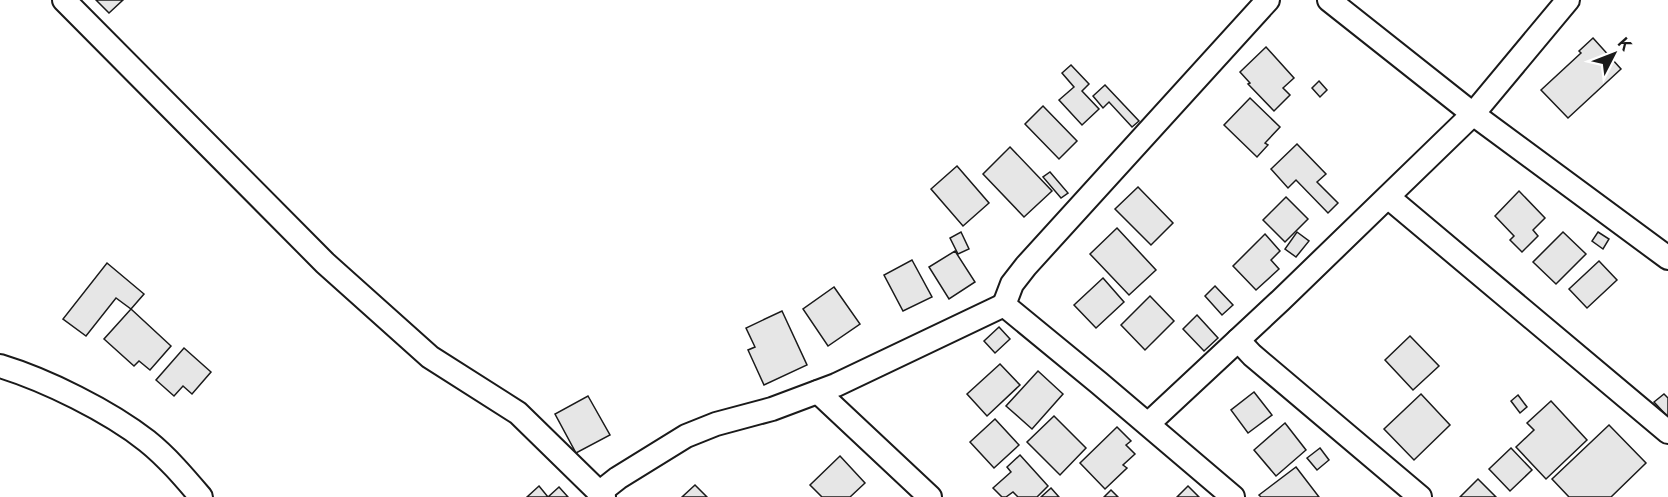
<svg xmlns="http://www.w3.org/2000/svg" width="1668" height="497" font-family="Inter,sans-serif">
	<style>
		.building { fill: #e6e6e6; stroke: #1a1a1a; stroke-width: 1.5 }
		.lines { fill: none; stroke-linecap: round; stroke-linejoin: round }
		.minor-casing { stroke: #1a1a1a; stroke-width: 26 }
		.minor { stroke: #fff; stroke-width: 22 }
	</style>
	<rect width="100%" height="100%" fill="#fff"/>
	<g class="building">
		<polygon points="96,0 123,0 109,13"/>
		<polygon points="1593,38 1621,69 1568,118 1541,90 1581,53 1579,51"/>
		<polygon points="1266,47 1294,78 1283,88 1290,95 1274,111 1248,84 1250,83 1240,72"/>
		<polygon points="1071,65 1089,84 1082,91 1099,109 1082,125 1059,100 1074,87 1062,73"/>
		<polygon points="1319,81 1327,90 1320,97 1312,88"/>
		<polygon points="1105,85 1139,121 1132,127 1109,102 1103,108 1093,96"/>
		<polygon points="1250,98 1280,127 1265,143 1268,145 1257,157 1224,125"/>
		<polygon points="1043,106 1077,141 1059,159 1025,124"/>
		<polygon points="1297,144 1326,174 1317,182 1338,203 1328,213 1296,180 1288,188 1271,169"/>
		<polygon points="1010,147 1052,191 1024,217 983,174"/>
		<polygon points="957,166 989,203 963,226 931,189"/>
		<polygon points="1050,172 1068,193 1061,198 1043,177"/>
		<polygon points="1138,187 1173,223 1151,245 1115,209"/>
		<polygon points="1519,191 1545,218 1533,230 1538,236 1522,252 1510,240 1514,236 1495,216"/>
		<polygon points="1286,197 1308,219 1285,242 1263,220"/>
		<polygon points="1117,228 1156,270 1129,295 1090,254"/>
		<polygon points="961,232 969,249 958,254 950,238"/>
		<polygon points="1297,232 1309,241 1296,257 1285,249"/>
		<polygon points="1563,232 1586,254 1556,284 1533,262"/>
		<polygon points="1598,232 1609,239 1603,249 1592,241"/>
		<polygon points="1265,234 1280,251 1271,260 1279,269 1256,290 1233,266"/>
		<polygon points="955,251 975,282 949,299 929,267"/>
		<polygon points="912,260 932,297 903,311 884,275"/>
		<polygon points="1599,261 1617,280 1587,308 1569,289"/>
		<polygon points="107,263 144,294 131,309 116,298 86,336 63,319"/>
		<polygon points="1103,278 1124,302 1096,328 1074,305"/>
		<polygon points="1215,286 1233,305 1222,315 1205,296"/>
		<polygon points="834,287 860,324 828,346 803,309"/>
		<polygon points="1150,296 1174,321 1145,350 1121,325"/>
		<polygon points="131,309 171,346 150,370 139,361 134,366 104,339"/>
		<polygon points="782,311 807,365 764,385 748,350 755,347 746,328"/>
		<polygon points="1197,315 1218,338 1204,351 1183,329"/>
		<polygon points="999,327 1010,339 995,353 984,341"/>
		<polygon points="1410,336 1439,366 1413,390 1385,360"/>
		<polygon points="184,348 211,372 192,394 183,386 174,396 156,380"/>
		<polygon points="1000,364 1020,385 987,416 967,394"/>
		<polygon points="1038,371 1063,394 1032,429 1006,406"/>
		<polygon points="1254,392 1272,415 1248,433 1231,410"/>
		<polygon points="1421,394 1450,425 1414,460 1384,429"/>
		<polygon points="1664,394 1668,398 1668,417 1654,402"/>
		<polygon points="1518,395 1527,407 1520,413 1511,401"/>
		<polygon points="588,396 610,435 576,453 555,414"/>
		<polygon points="1551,401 1587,440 1546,479 1516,447 1534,430 1527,423"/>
		<polygon points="1054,416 1086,448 1060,475 1027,442"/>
		<polygon points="995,419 1019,445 994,468 970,442"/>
		<polygon points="1285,423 1306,450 1276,476 1254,450"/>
		<polygon points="1609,425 1646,463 1611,497 1569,497 1552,479"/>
		<polygon points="1117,427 1131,441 1126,445 1135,454 1123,465 1127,468 1105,489 1080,463"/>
		<polygon points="1320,448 1329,460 1317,470 1307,458"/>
		<polygon points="1511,448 1532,470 1510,491 1489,469"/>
		<polygon points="1020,455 1048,486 1037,497 1018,497 1013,492 1006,497 1002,497 993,488 1011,472 1007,467"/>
		<polygon points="840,456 865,483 850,497 822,497 810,485"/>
		<polygon points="1296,467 1319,497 1261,497 1259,495"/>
		<polygon points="1478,479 1496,497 1460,497"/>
		<polygon points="695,485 707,497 682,497"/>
		<polygon points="539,486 548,497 527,497"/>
		<polygon points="1188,486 1199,497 1177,497"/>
		<polygon points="559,487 568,497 548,497"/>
		<polygon points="1051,488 1059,497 1041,497"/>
		<polygon points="1111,490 1118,497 1104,497"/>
	</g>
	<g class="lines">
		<defs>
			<g id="minor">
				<polyline points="64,0 325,263 430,357 518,413 604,497"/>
				<polyline points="1329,0 1473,114 1668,258"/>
				<polyline points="1388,197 1668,432"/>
				<polyline points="1238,340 1252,355 1420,497"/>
				<path d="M 0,366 C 46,380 109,411 147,441 C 167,457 184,477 201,497"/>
				<polyline points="818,392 930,497"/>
				<polyline points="1148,424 1281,300 1473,114 1568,0"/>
				<polyline points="599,493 618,478 686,436 716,424 772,409 836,385 1004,305"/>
				<polyline points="1233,497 1099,383 1004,305 1012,284 1026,266 1268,0"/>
			</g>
		</defs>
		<use href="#minor" class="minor-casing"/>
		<use href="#minor" class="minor"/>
	</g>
	<g transform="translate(1614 54) rotate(48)" stroke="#ffffff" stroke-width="4.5" paint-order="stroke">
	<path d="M0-4.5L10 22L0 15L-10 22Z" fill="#1a1a1a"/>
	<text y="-9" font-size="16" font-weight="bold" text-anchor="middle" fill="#1a1a1a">K</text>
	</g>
</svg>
